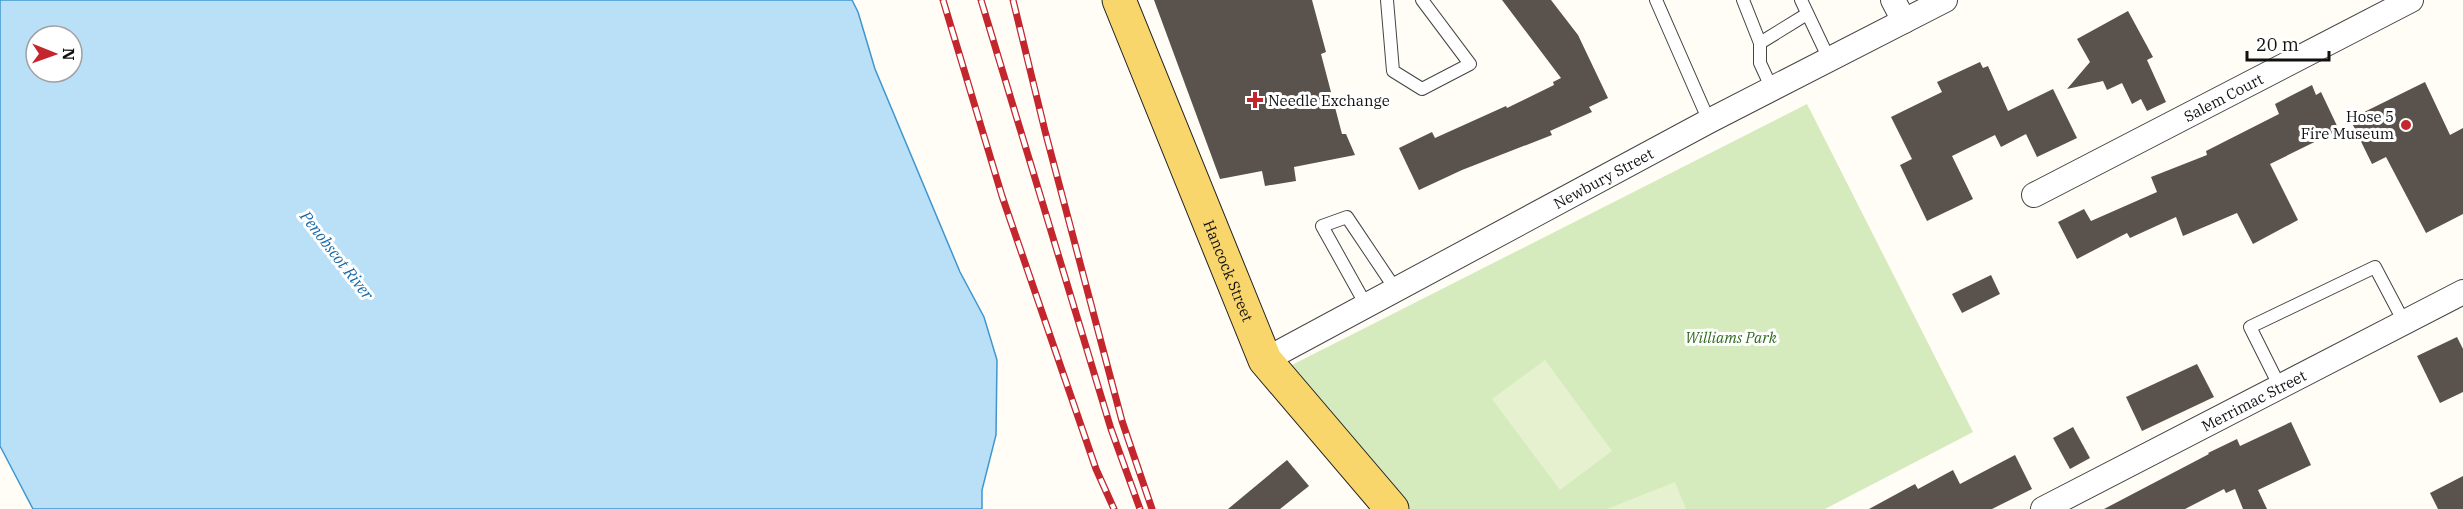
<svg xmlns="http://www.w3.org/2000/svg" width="2463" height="509" font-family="'IBM Plex Serif',serif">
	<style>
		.green { fill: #d5ebbd }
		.pitch { fill: #e6f2cf }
		.water { fill: #b9e0f7; stroke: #3f96cf; stroke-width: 1.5; fill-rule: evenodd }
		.building { fill: #5a524d }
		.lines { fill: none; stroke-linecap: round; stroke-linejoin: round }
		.lane-casing { stroke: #444; stroke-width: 14 }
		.street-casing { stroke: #444; stroke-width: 26 }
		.primary-casing { stroke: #222; stroke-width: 35 }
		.lane { stroke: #fff; stroke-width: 12 }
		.street { stroke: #fff; stroke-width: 24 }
		.primary { stroke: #f9d66b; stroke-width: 33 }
		.rail-casing { stroke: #c4262e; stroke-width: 7 }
		.rail { stroke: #fff; stroke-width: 4.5; stroke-dasharray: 14; stroke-linecap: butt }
		.poi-dot { fill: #c4262e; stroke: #fff; stroke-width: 2 }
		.labels { text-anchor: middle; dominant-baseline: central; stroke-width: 6; stroke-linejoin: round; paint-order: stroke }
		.street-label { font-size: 15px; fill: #111; stroke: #fff }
		.poi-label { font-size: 15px; fill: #111; stroke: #fff; text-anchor: start }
		.park-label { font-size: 15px; font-style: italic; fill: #2f6b1f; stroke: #fff }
		.water-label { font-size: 16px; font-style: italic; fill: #1768a6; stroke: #fff }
	</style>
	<rect width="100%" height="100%" fill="#fffdf5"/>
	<polygon class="green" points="1807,104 1973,432 1825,509 1408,509 1286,368"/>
	<g class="pitch">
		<polygon points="1545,360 1612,451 1560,490 1492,399"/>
		<polygon points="1675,482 1686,509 1607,509"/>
	</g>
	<path class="water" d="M 0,0 L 852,0 L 858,12 L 875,69 L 960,272 L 984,317 L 997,360 L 996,435 L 982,490 L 982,509 L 33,509 L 0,446 ZM 36,36 L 72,36 L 72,72 L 36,72 Z"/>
	<g class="building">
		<polygon points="1154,0 1312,0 1326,52 1321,54 1342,134 1346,134 1355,155 1294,167 1296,181 1265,186 1262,171 1220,179"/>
		<polygon points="1502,0 1551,0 1578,35 1608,98 1589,107 1592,112 1550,131 1552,135 1462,170 1419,190 1399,148 1432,132 1435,138 1506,106 1507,108 1554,85 1553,82 1561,78"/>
		<polygon points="2128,11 2153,57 2147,60 2166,102 2147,111 2141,99 2132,104 2122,83 2107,90 2103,81 2067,89 2090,62 2077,39"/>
		<polygon points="1980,62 1983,68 1988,66 2008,111 2053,89 2077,138 2037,157 2026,134 2001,147 1995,135 1952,156 1973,199 1927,221 1900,165 1912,159 1891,117 1942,92 1937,82"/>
		<polygon points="2425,82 2450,135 2463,128 2463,214 2426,233 2386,157 2372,164 2350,119"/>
		<polygon points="2312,85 2316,95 2321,92 2339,130 2270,164 2298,220 2253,244 2237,213 2183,236 2176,217 2130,238 2127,233 2077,259 2058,222 2084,209 2091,221 2157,192 2151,177 2207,155 2206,151 2279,114 2275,104"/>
		<polygon points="1991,275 2000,294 1962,313 1952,294"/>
		<polygon points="2457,337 2463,349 2463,392 2440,403 2417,356"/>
		<polygon points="2197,364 2214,397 2142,431 2126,397"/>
		<polygon points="2291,422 2311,465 2258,490 2267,509 2243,509 2235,489 2226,493 2224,489 2185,509 2104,509 2209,454 2208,453 2237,439 2240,446"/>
		<polygon points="2073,427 2090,458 2070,469 2053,438"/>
		<polygon points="2015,455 2032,489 1992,509 1869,509 1915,484 1918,489 1953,470 1960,484"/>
		<polygon points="1287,460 1309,486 1280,509 1228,509"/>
		<polygon points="2463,476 2463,509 2438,509 2430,493"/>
	</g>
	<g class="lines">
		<defs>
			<g id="lane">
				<polyline points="1387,0 1393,71 1422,89 1470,64 1422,0"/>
				<polyline points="1656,0 1709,121"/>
				<polyline points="1743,0 1760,43 1760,63 1772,89"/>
				<polyline points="1801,0 1829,59"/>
				<polyline points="1760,43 1807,14"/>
				<polyline points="1366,305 1322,226 1347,217 1396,290"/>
				<polyline points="2280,387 2250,327 2375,267 2404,322"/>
			</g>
			<g id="street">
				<polyline points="1893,0 1904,21"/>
				<path id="s1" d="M 2034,195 L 2411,0"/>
				<path id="s2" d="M 1265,360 L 1709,121 L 1945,0"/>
				<path id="s3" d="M 2043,509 L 2463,292"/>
			</g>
			<g id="primary">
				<path id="s4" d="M 1119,0 L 1265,360 L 1392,509"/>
			</g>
		</defs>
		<use href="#lane" class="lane-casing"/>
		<use href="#street" class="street-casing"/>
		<use href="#primary" class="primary-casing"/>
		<use href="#lane" class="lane"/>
		<use href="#street" class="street"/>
		<use href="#primary" class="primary"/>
		<defs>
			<g id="rail">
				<polyline points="943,0 1002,196 1096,469 1114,509"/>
				<polyline points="981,0 1111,429 1140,509"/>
				<polyline points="1013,0 1045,131 1122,421 1152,509"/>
			</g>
		</defs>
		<use href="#rail" class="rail-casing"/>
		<use href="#rail" class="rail"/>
	</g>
	<g class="poi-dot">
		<path d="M1252 91h6v6h6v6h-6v6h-6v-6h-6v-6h6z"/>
		<circle cx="2406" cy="125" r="6"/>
	</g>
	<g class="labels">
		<g class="street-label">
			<text stroke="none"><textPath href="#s1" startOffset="213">Salem Court</textPath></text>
			<text stroke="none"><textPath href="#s2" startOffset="384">Newbury Street</textPath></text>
			<text stroke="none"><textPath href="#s4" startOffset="292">Hancock Street</textPath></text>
			<text stroke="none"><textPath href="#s3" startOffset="237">Merrimac Street</textPath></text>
		</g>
		<g class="poi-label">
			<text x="1268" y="100">Needle Exchange</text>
			<text x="2394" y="116" text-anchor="end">Hose 5<tspan x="2394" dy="17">Fire Museum</tspan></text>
		</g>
		<g class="park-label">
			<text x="1731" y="337">Williams Park</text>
		</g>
		<g class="water-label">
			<text transform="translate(337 255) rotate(52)">Penobscot River</text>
		</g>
	</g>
	<g transform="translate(54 54) rotate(91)"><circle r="28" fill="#ffffff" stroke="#a0a0a0" stroke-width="1.5"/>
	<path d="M0-4.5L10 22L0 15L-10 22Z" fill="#c4262e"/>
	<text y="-9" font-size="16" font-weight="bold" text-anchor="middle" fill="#111111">N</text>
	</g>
	<path d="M2247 51v9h82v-9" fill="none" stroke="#111111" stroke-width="3"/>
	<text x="2256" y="51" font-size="18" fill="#111111" stroke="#ffffff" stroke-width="4.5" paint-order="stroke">20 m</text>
</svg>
